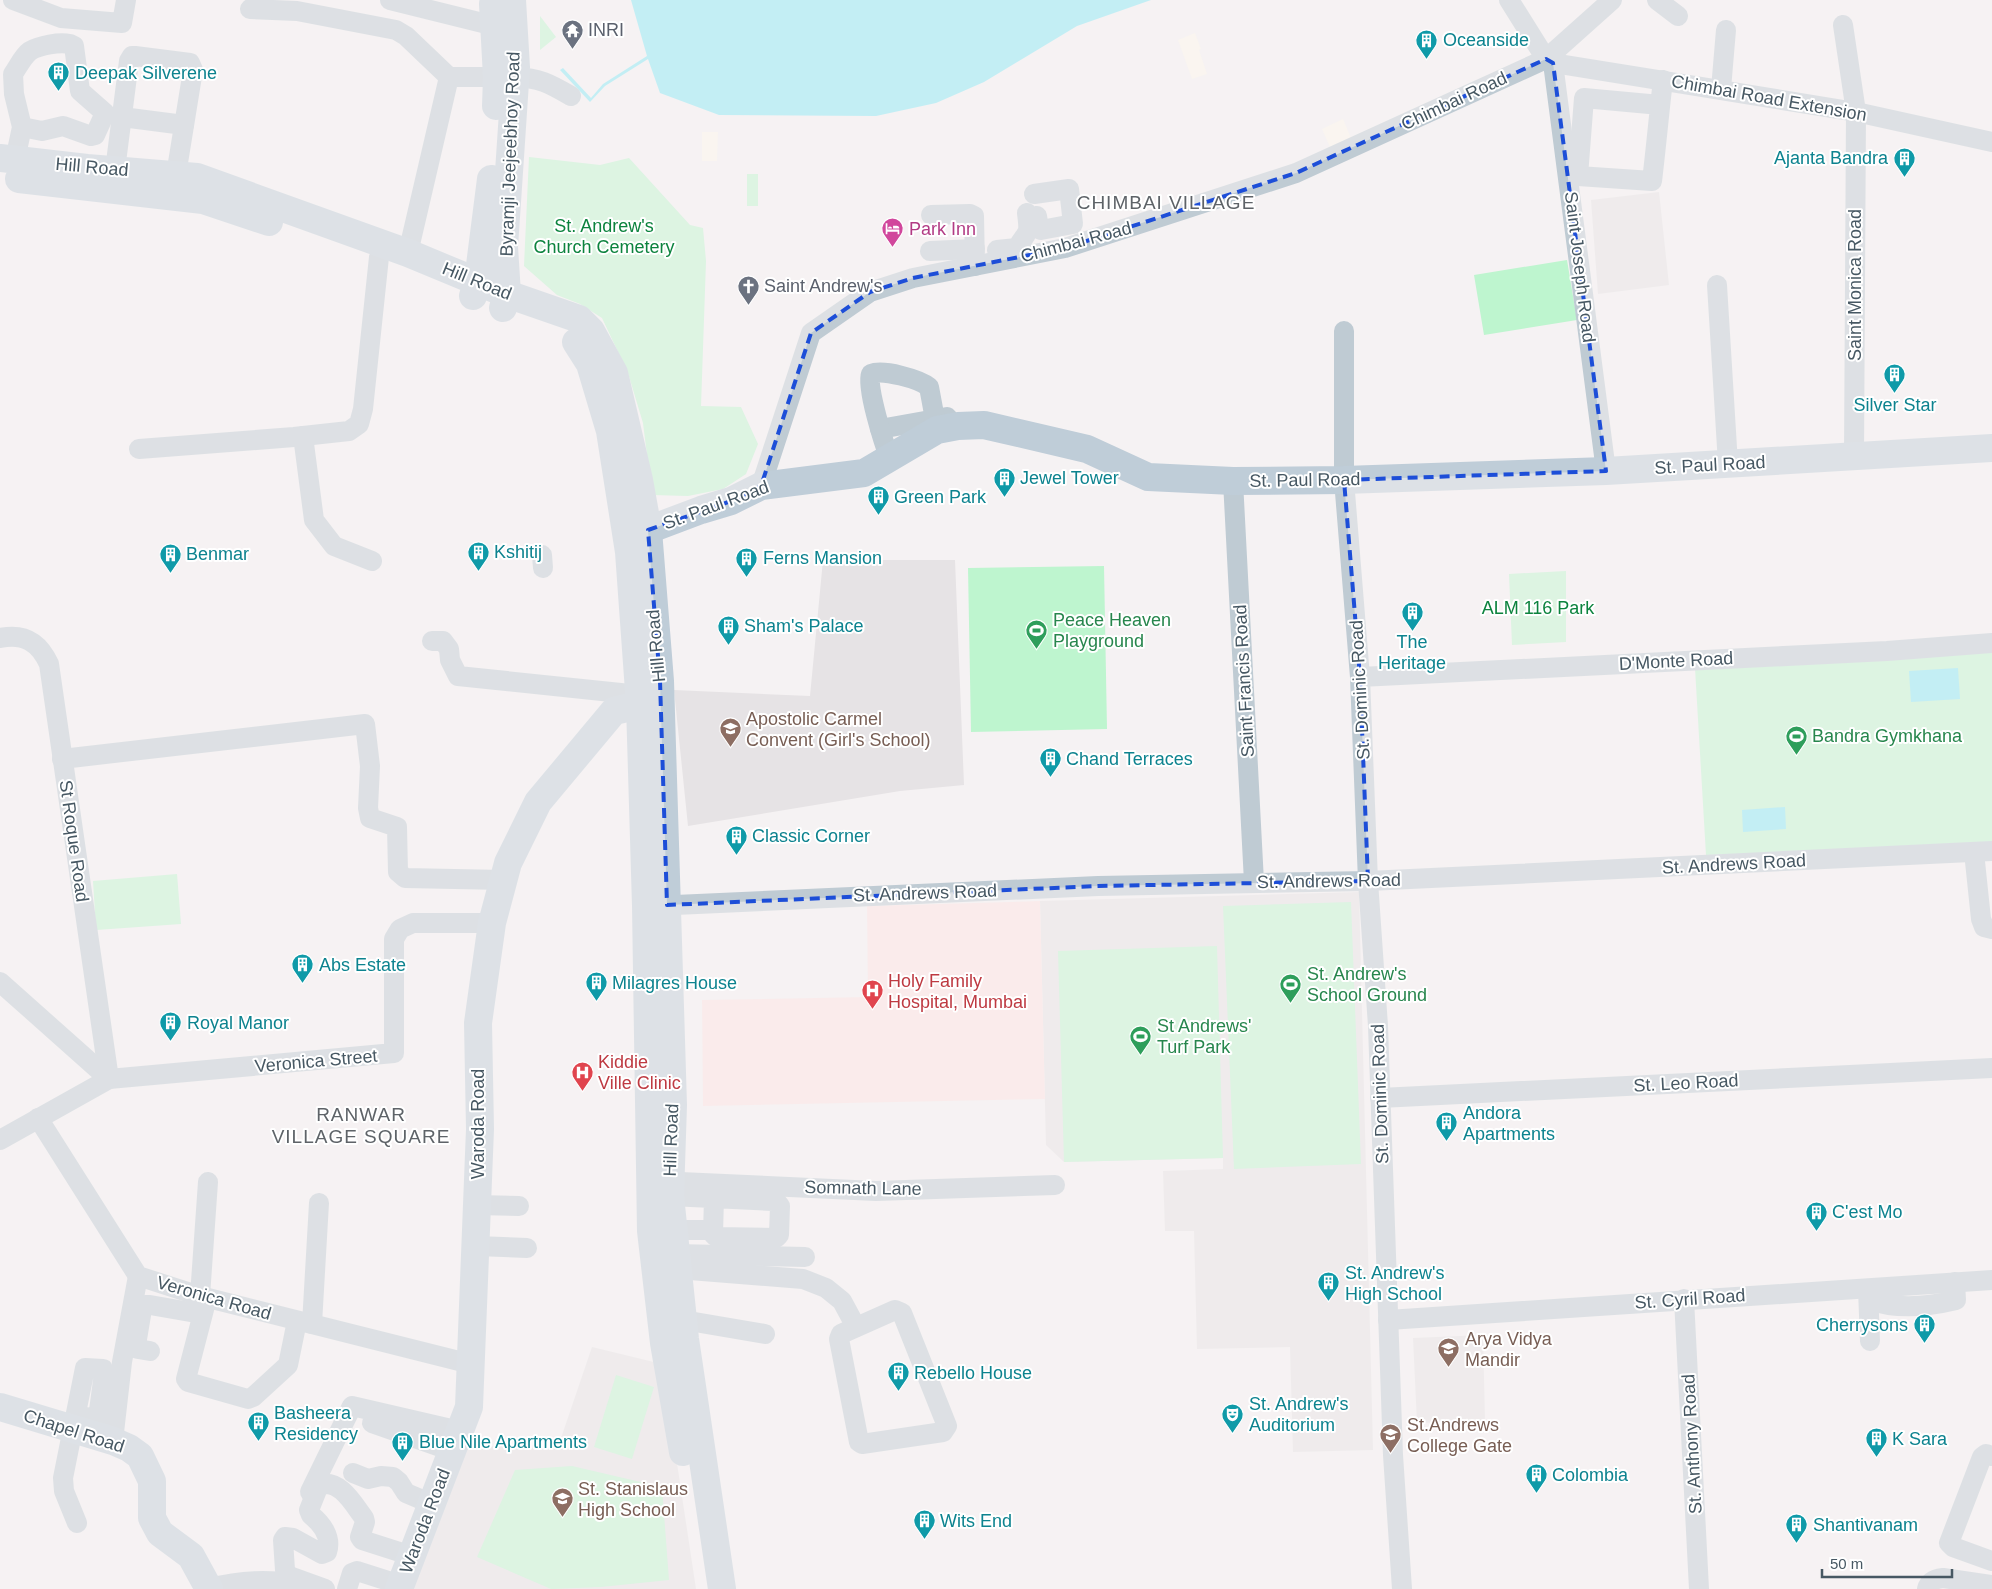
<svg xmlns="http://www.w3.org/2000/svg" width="1992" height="1589" font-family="Helvetica,sans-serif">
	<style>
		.commercial { fill: #fef8ed }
		.education { fill: #e6e3e5 }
		.medical { fill: #fee3e3 }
		.green { fill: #bef5cf }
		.water { fill: #86e9f7 }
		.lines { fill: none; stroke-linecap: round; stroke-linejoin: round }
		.street { stroke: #bfcbd3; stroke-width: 20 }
		.secondary { stroke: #bfcdd8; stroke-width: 28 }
		.marked { fill: none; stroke: #1d4ed8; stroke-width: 4; stroke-dasharray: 10 6; stroke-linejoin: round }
		.labels { text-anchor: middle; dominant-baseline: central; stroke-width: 4; stroke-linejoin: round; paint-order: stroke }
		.worship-label { font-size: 18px; fill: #5b616d; stroke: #fff; text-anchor: start }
		.culture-label { font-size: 18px; fill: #0d838f; stroke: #fff; text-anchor: start }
		.street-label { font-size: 18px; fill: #475863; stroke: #fff }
		.park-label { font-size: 18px; fill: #0c833e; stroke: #fff }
		.hotel-label { font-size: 18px; fill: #b23c85; stroke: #fff; text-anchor: start }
		.leisure-label { font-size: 18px; fill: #27864d; stroke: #fff; text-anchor: start }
		.education-label { font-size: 18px; fill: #785e54; stroke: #fff; text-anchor: start }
		.health-label { font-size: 18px; fill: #be3a42; stroke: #fff; text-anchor: start }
		.neighbourhood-label { font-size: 19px; letter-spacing: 1px; fill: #5e6368; stroke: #fff }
	</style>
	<rect width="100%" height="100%" fill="#f5f2f3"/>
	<g class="commercial">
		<polygon points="1195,33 1201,49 1199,50 1207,74 1192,79 1178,40"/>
		<polygon points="1343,119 1351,138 1330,147 1322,129"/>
		<polygon points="702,132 718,132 717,161 702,161"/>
	</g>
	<g class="education">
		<polygon points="1659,192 1669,285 1598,294 1591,200"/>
		<polygon points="823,560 955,560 964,785 900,791 688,826 674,690 810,696"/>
		<polygon points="1359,892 1373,1450 1293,1452 1290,1347 1197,1349 1194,1231 1165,1231 1163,1171 1223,1169 1223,1158 1064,1162 1046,1145 1040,901"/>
		<polygon points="1483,1335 1485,1421 1417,1423 1413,1338"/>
		<polygon points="592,1347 662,1364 696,1589 410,1589 467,1447 559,1444"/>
	</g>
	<polygon class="medical" points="1040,901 1045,1099 703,1106 702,1000 868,997 867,906"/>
	<g class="green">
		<polygon points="540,16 556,37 540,50"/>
		<polygon points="529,157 600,165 629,158 690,225 703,228 706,261 701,406 741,407 758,444 746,474 723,489 688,496 652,495 643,423 628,373 602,318 580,304 557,295 524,266"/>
		<rect x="747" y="174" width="11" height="32"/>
		<polygon points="1567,260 1577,320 1484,335 1474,275"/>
		<polygon points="1104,566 1107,729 971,732 968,568"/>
		<polygon points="1566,571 1566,642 1512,645 1509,574"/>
		<polygon points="1992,650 1992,847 1706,855 1695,668"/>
		<polygon points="177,874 181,924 96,930 93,881"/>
		<polygon points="1351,902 1361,1164 1234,1169 1223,906"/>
		<polygon points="1217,946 1223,1158 1064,1162 1058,951"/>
		<polygon points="616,1375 654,1387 632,1459 594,1447"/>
		<polygon points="572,1466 662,1487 669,1580 601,1587 551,1589 477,1557 515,1470"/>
	</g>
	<g class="water">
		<polygon points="631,0 1151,0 1077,26 984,82 936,103 876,116 719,115 660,93 648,59 605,86 590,102 560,70 563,68 591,98 603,84 647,56"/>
		<polygon points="1958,668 1960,699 1911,702 1909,671"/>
		<polygon points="1785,807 1786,829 1743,832 1742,810"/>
	</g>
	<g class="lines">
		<g class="street">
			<polyline points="13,0 61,18 122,23 126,0"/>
			<polyline points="390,0 507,29"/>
			<polyline points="1509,0 1546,59 1553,63 1856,112 1992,142"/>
			<polyline points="1657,0 1678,16"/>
			<polyline points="250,9 297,11 396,30 406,36 449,77 497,77"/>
			<polyline points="1843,25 1856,112 1854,457"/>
			<polyline points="1553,63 1606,471"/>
			<path d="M 515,77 C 540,78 550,84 571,96"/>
			<polyline points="1721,89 1726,30"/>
			<path d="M 1660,105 L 1584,98 L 1578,176 L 1652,181 C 1656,148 1659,114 1663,80"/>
			<polyline points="122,117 184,125"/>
			<path d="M 15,160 L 22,127 L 14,94 L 13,74 C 18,67 23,56 30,51 C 40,45 59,42 70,44 L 74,46 L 80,91 L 105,113 L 95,135 L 91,136 L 63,126 L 42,131 L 22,127"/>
			<polyline points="115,170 129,61 132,56 135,56 190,63 193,70 176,175"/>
			<polyline points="1034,194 1069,189 1073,224 1041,230 1039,229 1037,216"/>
			<polyline points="931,215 970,214 974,216 975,266"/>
			<path d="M 997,250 L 1017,248 C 1028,229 1030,237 1027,213"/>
			<polyline points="930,251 975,249"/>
			<polyline points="408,253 449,77"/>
			<polyline points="1717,285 1728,464"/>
			<polyline points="1344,331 1344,480 1360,677 1368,881 1378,1026 1393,1455 1402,1589"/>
			<polyline points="880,429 947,417"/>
			<polyline points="303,436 314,520 334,546 372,561"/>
			<polyline points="139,449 294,437 349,431 359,424 363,409 379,257"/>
			<path d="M 890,459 C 884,444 866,387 871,374 C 883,369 919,379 929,387 L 937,430"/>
			<polyline points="1233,481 1254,882"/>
			<polyline points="761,486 811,333 870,292 913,278 1065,248 1296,173 1546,59 1612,0"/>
			<polyline points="542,555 543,568"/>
			<path d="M 0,638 C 24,633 39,642 49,664 L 109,1079"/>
			<polyline points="432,641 443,641 449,649 450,660 458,676 640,695"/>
			<polyline points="1360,677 1887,651 1992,643"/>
			<polyline points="62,759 365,724 370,766 368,808 370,818 397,827 398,872 405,878 504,880"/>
			<polyline points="1974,852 1981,919 1984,927 1992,929"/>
			<polyline points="653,906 1098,886 1368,881 1992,851"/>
			<polyline points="0,982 109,1079"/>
			<polyline points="1380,1098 1992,1068"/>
			<polyline points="38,1118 138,1276 200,1296 471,1364"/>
			<polyline points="0,1140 109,1079 394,1053 394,939 400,929 413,923 492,923"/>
			<polyline points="658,1181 876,1191 1055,1185"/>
			<polyline points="670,1196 773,1201 776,1201 780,1206 779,1235 776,1238 716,1237 713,1234 714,1198"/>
			<polyline points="477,1205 519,1206"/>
			<polyline points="674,1230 713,1230"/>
			<polyline points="476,1246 527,1248"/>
			<polyline points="676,1254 805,1257"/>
			<polyline points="665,1268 803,1279 826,1288 842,1301 856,1327"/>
			<polyline points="1868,1289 1870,1341"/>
			<polyline points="207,1298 186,1379 188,1382 248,1399 253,1397 288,1365 297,1321"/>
			<polyline points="1684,1299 1699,1589"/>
			<path d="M 1869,1300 C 1897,1310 1927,1307 1956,1300 L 1955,1282"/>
			<polyline points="197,1310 200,1296 208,1182"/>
			<polygon points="895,1310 902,1313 947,1426 943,1432 862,1444 859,1442 839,1339 841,1334"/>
			<polyline points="683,1320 765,1334"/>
			<polyline points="1388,1320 1992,1280"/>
			<polyline points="312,1324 319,1203"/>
			<polyline points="150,1351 138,1349 136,1345 142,1309 145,1305 150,1305 196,1313"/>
			<polyline points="76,1415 96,1419 98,1418 104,1373 103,1369 85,1368 63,1478 64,1491 77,1523"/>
			<polyline points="372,1423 452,1451"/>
			<polyline points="113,1441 122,1362 138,1276"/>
			<polyline points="1992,1456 1986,1454 1982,1457 1949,1543 1953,1547 1992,1561"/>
			<polyline points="353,1473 368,1479 381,1476 393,1477 399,1482 406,1493 432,1504"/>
			<polyline points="310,1492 352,1406 460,1431"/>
			<path d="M 209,1588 C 242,1580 267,1579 301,1584"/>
			<path d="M 325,1589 L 289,1576 L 285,1570 L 283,1540 L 285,1537 L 293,1538 L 322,1554 L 327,1552 C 332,1537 322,1524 311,1515 L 309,1510 L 319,1485 C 340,1478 354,1505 364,1518 L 365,1522 L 360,1537 L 362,1540 L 412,1556"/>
			<polyline points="347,1589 352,1573 357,1571 401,1585"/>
			<path d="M 1927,1589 C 1929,1581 1935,1579 1943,1578 L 1992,1585"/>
		</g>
		<g class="secondary">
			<polyline points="493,4 497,77 496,106"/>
			<polyline points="0,158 87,168 197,177 408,253 507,294 579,319 591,331 614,373 639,480 648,530 660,681 673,1105 670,1196 685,1339 722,1589"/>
			<polyline points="19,179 203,200 269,222"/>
			<polyline points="473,296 478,281 491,179"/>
			<polyline points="503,308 507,294 504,247 516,67 512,0"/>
			<polyline points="576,342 590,364 610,431 629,552 640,705 646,906 651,1231 664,1343 683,1452"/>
			<polyline points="648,530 701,510 731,501 761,486 864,473 937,430 958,426 984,425 1087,449 1148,477 1233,481 1344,480 1606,471 1992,448"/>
			<polyline points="0,1407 113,1441 129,1448 140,1456 152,1481 152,1518 160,1533 191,1556 209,1589"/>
			<polyline points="399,1589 469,1407 480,1129 478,1023 492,923 508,863 538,802 614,711 640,705"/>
		</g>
	</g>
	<path d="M0 0H1992V1589H0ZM 1546,59 L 1553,63 L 1606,471 L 1344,480 L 1360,677 L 1368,881 L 1098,886 L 667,905 L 660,681 L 648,530 L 731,501 L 761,486 L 811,333 L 870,292 L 913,278 L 1065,248 L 1296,173 Z" fill="#f5f2f3" fill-opacity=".55" fill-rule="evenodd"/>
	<path class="marked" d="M 1546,59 L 1553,63 L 1606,471 L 1344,480 L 1360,677 L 1368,881 L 1098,886 L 667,905 L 660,681 L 648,530 L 731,501 L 761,486 L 811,333 L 870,292 L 913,278 L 1065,248 L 1296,173 Z"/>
	<defs>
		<symbol id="temple-pin" viewBox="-11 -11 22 30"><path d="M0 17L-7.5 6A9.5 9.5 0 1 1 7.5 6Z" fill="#6b7280" stroke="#fff"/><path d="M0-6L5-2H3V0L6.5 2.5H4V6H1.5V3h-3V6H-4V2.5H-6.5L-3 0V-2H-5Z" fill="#fff"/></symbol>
		<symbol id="building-pin" viewBox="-11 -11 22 30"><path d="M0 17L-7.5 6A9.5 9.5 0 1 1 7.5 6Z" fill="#0f9aa8" stroke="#fff"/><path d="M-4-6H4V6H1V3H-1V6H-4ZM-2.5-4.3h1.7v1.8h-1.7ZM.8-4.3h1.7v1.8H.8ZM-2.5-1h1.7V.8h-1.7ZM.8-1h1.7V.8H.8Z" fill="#fff"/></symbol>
		<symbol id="hotel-pin" viewBox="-11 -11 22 30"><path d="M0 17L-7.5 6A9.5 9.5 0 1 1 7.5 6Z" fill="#d1479c" stroke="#fff"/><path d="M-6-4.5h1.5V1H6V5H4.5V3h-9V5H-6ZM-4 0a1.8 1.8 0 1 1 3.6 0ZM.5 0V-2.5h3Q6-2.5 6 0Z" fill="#fff"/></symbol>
		<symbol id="church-pin" viewBox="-11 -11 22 30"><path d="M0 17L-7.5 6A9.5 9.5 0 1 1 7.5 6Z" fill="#6b7280" stroke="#fff"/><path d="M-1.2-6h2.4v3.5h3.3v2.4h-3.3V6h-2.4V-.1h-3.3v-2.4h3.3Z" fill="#fff"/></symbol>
		<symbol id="stadium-pin" viewBox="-11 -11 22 30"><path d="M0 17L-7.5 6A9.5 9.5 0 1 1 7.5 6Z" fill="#2e9e5b" stroke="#fff"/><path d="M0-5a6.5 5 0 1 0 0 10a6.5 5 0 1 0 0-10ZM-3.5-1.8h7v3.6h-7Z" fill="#fff"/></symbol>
		<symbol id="school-pin" viewBox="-11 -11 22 30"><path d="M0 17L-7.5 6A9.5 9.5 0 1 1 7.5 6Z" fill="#8d6e63" stroke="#fff"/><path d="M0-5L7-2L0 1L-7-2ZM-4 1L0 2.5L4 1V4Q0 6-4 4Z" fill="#fff"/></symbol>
		<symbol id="hospital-pin" viewBox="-11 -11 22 30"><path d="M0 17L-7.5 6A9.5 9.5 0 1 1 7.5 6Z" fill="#e0444e" stroke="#fff"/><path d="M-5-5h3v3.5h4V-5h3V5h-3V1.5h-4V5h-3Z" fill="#fff"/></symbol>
		<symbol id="theatre-pin" viewBox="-11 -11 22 30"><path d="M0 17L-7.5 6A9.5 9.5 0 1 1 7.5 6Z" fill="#0f9aa8" stroke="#fff"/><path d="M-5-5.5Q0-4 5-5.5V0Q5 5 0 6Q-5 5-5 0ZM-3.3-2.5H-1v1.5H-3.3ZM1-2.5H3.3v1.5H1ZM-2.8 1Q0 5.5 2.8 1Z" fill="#fff"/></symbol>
		<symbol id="university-pin" viewBox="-11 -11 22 30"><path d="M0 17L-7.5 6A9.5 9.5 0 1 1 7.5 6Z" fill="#8d6e63" stroke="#fff"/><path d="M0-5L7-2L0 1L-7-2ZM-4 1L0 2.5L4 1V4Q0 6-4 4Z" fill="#fff"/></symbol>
	</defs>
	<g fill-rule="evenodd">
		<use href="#temple-pin" x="560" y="18" width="25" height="34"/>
		<use href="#building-pin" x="1414" y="28" width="25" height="34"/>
		<use href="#building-pin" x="46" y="60" width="25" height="34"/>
		<use href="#building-pin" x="1892" y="146" width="25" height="34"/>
		<use href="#hotel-pin" x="880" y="216" width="25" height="34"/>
		<use href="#church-pin" x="736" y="274" width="25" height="34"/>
		<use href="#building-pin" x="1882" y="362" width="25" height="34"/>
		<use href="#building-pin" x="992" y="466" width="25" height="34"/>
		<use href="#building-pin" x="866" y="484" width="25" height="34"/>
		<use href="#building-pin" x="466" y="540" width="25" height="34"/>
		<use href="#building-pin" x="158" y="542" width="25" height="34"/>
		<use href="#building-pin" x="734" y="546" width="25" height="34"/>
		<use href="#building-pin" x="1400" y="600" width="25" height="34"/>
		<use href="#building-pin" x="716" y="614" width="25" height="34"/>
		<use href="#stadium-pin" x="1024" y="618" width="25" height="34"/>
		<use href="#school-pin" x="718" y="716" width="25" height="34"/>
		<use href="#stadium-pin" x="1784" y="724" width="25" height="34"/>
		<use href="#building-pin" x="1038" y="746" width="25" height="34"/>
		<use href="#building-pin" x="724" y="824" width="25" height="34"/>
		<use href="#building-pin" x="290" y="952" width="25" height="34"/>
		<use href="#building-pin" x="584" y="970" width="25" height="34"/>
		<use href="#stadium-pin" x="1278" y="972" width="25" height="34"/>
		<use href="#hospital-pin" x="860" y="978" width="25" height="34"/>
		<use href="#building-pin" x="158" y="1010" width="25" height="34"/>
		<use href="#stadium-pin" x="1128" y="1024" width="25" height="34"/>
		<use href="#hospital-pin" x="570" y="1060" width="25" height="34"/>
		<use href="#building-pin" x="1434" y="1110" width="25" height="34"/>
		<use href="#building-pin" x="1804" y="1200" width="25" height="34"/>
		<use href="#building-pin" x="1316" y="1270" width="25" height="34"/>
		<use href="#building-pin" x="1912" y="1312" width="25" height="34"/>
		<use href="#school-pin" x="1436" y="1336" width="25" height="34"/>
		<use href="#building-pin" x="886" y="1360" width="25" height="34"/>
		<use href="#theatre-pin" x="1220" y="1402" width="25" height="34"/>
		<use href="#building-pin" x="246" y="1410" width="25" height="34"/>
		<use href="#university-pin" x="1378" y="1422" width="25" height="34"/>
		<use href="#building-pin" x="1864" y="1426" width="25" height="34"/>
		<use href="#building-pin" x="390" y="1430" width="25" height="34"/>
		<use href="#building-pin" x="1524" y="1462" width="25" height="34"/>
		<use href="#school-pin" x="550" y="1486" width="25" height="34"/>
		<use href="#building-pin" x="912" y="1508" width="25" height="34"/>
		<use href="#building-pin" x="1784" y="1512" width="25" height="34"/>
	</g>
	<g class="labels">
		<g class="worship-label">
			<text x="588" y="30">INRI</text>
			<text x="764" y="286">Saint Andrew's</text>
		</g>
		<g class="culture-label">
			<text x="1443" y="40">Oceanside</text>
			<text x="75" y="73">Deepak Silverene</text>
			<text x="1888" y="158" text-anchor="end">Ajanta Bandra</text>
			<text x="1895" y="405" text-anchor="middle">Silver Star</text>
			<text x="1020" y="478">Jewel Tower</text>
			<text x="894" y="497">Green Park</text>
			<text x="494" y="552">Kshitij</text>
			<text x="186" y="554">Benmar</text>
			<text x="763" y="558">Ferns Mansion</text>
			<text x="744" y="626">Sham's Palace</text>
			<text x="1412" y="642" text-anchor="middle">The<tspan x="1412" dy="21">Heritage</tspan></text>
			<text x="1066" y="759">Chand Terraces</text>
			<text x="752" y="836">Classic Corner</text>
			<text x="319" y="965">Abs Estate</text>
			<text x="612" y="983">Milagres House</text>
			<text x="187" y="1023">Royal Manor</text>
			<text x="1463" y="1113">Andora<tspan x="1463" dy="21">Apartments</tspan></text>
			<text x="1832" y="1212">C'est Mo</text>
			<text x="1345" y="1273">St. Andrew's<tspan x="1345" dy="21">High School</tspan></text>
			<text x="1908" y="1325" text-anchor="end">Cherrysons</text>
			<text x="914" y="1373">Rebello House</text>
			<text x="1249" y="1404">St. Andrew's<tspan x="1249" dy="21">Auditorium</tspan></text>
			<text x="274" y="1413">Basheera<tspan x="274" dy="21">Residency</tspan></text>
			<text x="1892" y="1439">K Sara</text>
			<text x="419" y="1442">Blue Nile Apartments</text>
			<text x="1552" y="1475">Colombia</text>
			<text x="940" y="1521">Wits End</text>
			<text x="1813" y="1525">Shantivanam</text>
		</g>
		<g class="street-label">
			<text transform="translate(1769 98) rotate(10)">Chimbai Road Extension</text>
			<text transform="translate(1454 101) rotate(-25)">Chimbai Road</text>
			<text transform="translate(510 154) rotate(-88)">Byramji Jeejeebhoy Road</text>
			<text transform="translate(92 167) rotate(5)">Hill Road</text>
			<text transform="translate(1076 242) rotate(-15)">Chimbai Road</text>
			<text transform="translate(1580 267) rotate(83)">Saint Joseph Road</text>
			<text transform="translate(477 281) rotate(22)">Hill Road</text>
			<text transform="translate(1855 285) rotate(-90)">Saint Monica Road</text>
			<text transform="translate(1710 465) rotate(-3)">St. Paul Road</text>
			<text transform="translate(1305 480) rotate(-1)">St. Paul Road</text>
			<text transform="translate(716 505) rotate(-20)">St. Paul Road</text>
			<text transform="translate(656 646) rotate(-95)">Hill Road</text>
			<text transform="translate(1676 661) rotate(-3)">D'Monte Road</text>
			<text transform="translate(1244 681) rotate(-93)">Saint Francis Road</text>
			<text transform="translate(1360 690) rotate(-93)">St. Dominic Road</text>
			<text transform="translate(74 841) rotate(82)">St Roque Road</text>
			<text transform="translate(1734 864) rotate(-3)">St. Andrews Road</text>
			<text transform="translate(1329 881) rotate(-1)">St. Andrews Road</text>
			<text transform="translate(925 893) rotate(-2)">St. Andrews Road</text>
			<text transform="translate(316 1061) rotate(-5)">Veronica Street</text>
			<text transform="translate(1686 1083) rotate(-3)">St. Leo Road</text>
			<text transform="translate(1380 1094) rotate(-92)">St. Dominic Road</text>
			<text transform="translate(478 1124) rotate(-90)">Waroda Road</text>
			<text transform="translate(671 1140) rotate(-88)">Hill Road</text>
			<text transform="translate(863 1188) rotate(1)">Somnath Lane</text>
			<text transform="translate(214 1298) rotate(16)">Veronica Road</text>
			<text transform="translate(1690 1299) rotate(-4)">St. Cyril Road</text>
			<text transform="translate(74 1431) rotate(18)">Chapel Road</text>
			<text transform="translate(1692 1444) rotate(-93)">St. Anthony Road</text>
			<text transform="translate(425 1521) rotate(-69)">Waroda Road</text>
		</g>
		<g class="park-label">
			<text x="604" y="226">St. Andrew's<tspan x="604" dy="21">Church Cemetery</tspan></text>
			<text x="1538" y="608">ALM 116 Park</text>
		</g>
		<g class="hotel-label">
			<text x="909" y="229">Park Inn</text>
		</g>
		<g class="leisure-label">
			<text x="1053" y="620">Peace Heaven<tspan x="1053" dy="21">Playground</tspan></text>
			<text x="1812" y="736">Bandra Gymkhana</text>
			<text x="1307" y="974">St. Andrew's<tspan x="1307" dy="21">School Ground</tspan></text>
			<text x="1157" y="1026">St Andrews'<tspan x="1157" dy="21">Turf Park</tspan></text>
		</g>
		<g class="education-label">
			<text x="746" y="719">Apostolic Carmel<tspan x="746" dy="21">Convent (Girl's School)</tspan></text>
			<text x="1465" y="1339">Arya Vidya<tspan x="1465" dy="21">Mandir</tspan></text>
			<text x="1407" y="1425">St.Andrews<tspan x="1407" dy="21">College Gate</tspan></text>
			<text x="578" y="1489">St. Stanislaus<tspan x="578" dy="21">High School</tspan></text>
		</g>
		<g class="health-label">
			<text x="888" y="981">Holy Family<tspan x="888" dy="21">Hospital, Mumbai</tspan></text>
			<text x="598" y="1062">Kiddie<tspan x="598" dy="21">Ville Clinic</tspan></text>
		</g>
		<g class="neighbourhood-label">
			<text x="1166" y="202">CHIMBAI VILLAGE</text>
			<text x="361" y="1114">RANWAR<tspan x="361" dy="22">VILLAGE SQUARE</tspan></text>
		</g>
	</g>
	<path d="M1822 1569v8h130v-8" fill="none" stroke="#475863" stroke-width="2.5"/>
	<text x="1830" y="1569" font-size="15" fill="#475863" stroke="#ffffff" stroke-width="4" paint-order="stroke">50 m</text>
</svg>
